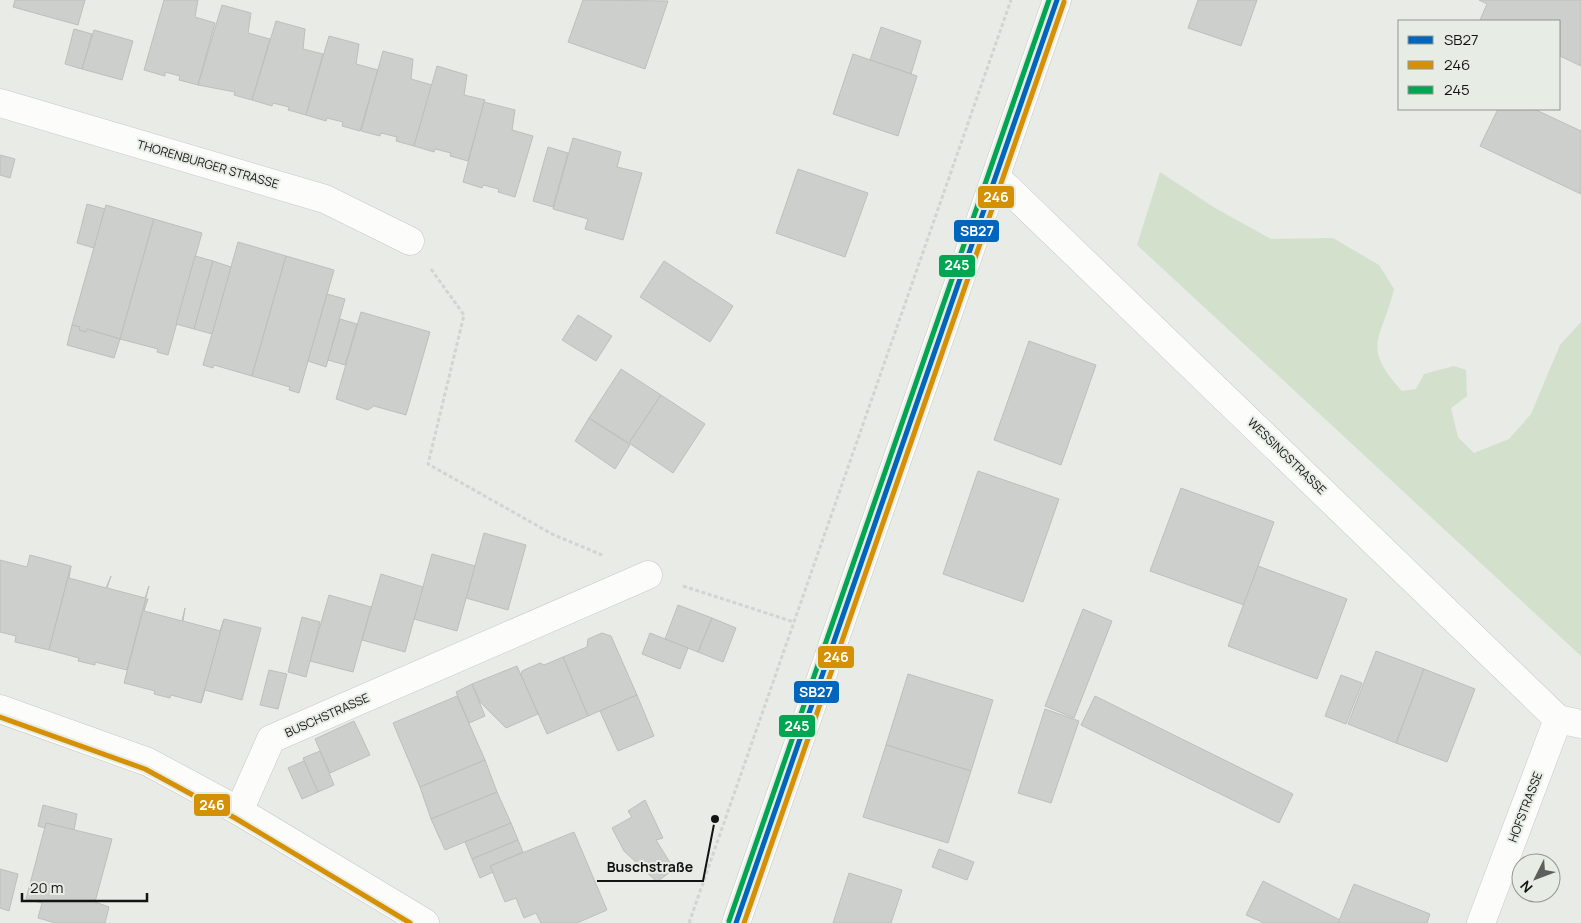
<svg xmlns="http://www.w3.org/2000/svg" width="1581" height="923" font-family="Manrope,sans-serif">
	<style>
		.green { fill: #d3e0cc }
		.building { fill: #cccfcb; stroke: #bdbfbb }
		.lines { fill: none; stroke-linecap: round; stroke-linejoin: round }
		.minor-casing { stroke: #c7c9c6; stroke-width: 29 }
		.secondary-casing { stroke: #c7c9c6; stroke-width: 29 }
		.path { stroke: #d3d4d2; stroke-width: 3; stroke-dasharray: 4 2.5; stroke-linecap: butt }
		.minor { stroke: #fcfcfb; stroke-width: 28 }
		.secondary { stroke: #fcfcfb; stroke-width: 28 }
		.bus-1-casing { stroke: #e7ece5; stroke-width: 9 }
		.bus-2-casing { stroke: #e7ece5; stroke-width: 9 }
		.bus-3-casing { stroke: #e7ece5; stroke-width: 9 }
		.bus-1 { stroke: #0065bd; stroke-width: 5 }
		.bus-2 { stroke: #d59003; stroke-width: 5 }
		.bus-3 { stroke: #00a651; stroke-width: 5 }
		.labels { text-anchor: middle; dominant-baseline: central; stroke-width: 4; stroke-linejoin: round; paint-order: stroke }
		.street-label { font-size: 12px; fill: #121412; stroke: #e7ece5 }
		.leader { fill: none; stroke: #121412; stroke-width: 2 }
		.callout-dot { fill: #121412; stroke: #e7ece5; stroke-width: 2 }
		.callout-label { font-size: 14px; text-anchor: middle; font-weight: bold; fill: #121412; stroke: #e7ece5; stroke-width: 4; stroke-linejoin: round; paint-order: stroke }
		.line-badge { stroke: #e7ece5; stroke-width: 2 }
		.badge-label { font-size: 14px; text-anchor: middle; font-weight: bold; fill: #fff }
	</style>
	<rect width="100%" height="100%" fill="#e8ebe6"/>
	<path class="green" d="M 1160,172 L 1215,208 L 1271,239 L 1333,238 L 1379,265 L 1394,289 C 1382,340 1360,345 1402,391 L 1416,389 L 1424,374 L 1454,366 L 1466,370 L 1467,396 L 1451,408 L 1458,437 L 1474,453 L 1509,439 L 1531,414 L 1560,345 L 1581,322 L 1581,656 L 1137,245 Z"/>
	<g class="building">
		<polygon points="15,0 85,0 78,25 13,7"/>
		<polygon points="164,0 198,0 195,17 215,23 198,85 179,80 180,76 165,72 165,76 144,70"/>
		<polygon points="583,0 668,1 645,69 568,42"/>
		<polygon points="1198,0 1257,0 1241,46 1188,28"/>
		<polygon points="1479,0 1581,0 1581,66 1560,56 1560,21 1484,21 1480,20 1487,4"/>
		<polygon points="222,5 251,13 248,33 270,39 252,100 234,95 235,92 198,85"/>
		<polygon points="276,21 305,29 303,49 323,54 306,115 288,110 289,107 273,103 272,106 252,100"/>
		<polygon points="881,27 921,41 911,74 870,60"/>
		<polygon points="74,29 92,34 82,69 65,64"/>
		<polygon points="94,30 133,41 122,80 82,69"/>
		<polygon points="329,36 359,44 356,64 378,70 360,131 342,126 343,122 327,118 326,121 306,115"/>
		<polygon points="383,51 413,59 411,79 432,85 414,146 396,141 397,137 381,133 380,136 361,131"/>
		<polygon points="853,54 917,76 898,136 833,114"/>
		<polygon points="437,66 467,75 464,95 485,100 468,161 450,156 451,153 435,149 434,152 414,146"/>
		<polygon points="484,102 515,110 512,130 533,136 515,197 498,192 499,189 483,185 482,188 463,182"/>
		<polygon points="1498,109 1534,109 1581,131 1581,194 1480,146"/>
		<polygon points="573,138 621,152 617,167 642,173 623,240 585,229 588,219 553,209"/>
		<polygon points="548,147 568,153 553,207 533,201"/>
		<polygon points="0,155 15,159 10,178 0,175"/>
		<polygon points="798,169 868,193 845,257 776,233"/>
		<polygon points="87,204 105,209 94,248 77,243"/>
		<polygon points="106,205 154,219 120,339 87,329 86,332 79,330 80,327 72,325"/>
		<polygon points="154,219 202,233 168,355 157,352 158,349 120,339"/>
		<polygon points="238,242 286,256 252,376 214,365 213,368 203,365"/>
		<polygon points="195,256 213,261 194,329 176,324"/>
		<polygon points="286,256 334,270 299,393 289,390 290,387 252,376"/>
		<polygon points="213,261 231,267 212,334 194,329"/>
		<polygon points="664,261 733,306 710,342 640,297"/>
		<polygon points="327,294 345,299 326,367 308,361"/>
		<polygon points="361,312 430,332 406,415 374,406 368,410 336,399"/>
		<polygon points="578,315 612,336 596,361 562,340"/>
		<polygon points="340,319 357,324 345,365 328,360"/>
		<polygon points="72,325 80,327 79,330 86,332 87,329 120,339 114,358 67,345"/>
		<polygon points="1029,341 1096,365 1061,465 994,440"/>
		<polygon points="621,369 661,395 629,443 589,418"/>
		<polygon points="661,395 705,424 673,473 629,443"/>
		<polygon points="589,418 630,445 615,469 575,441"/>
		<polygon points="978,471 1059,499 1023,602 943,574"/>
		<polygon points="1181,488 1274,522 1244,605 1150,571"/>
		<polygon points="484,533 526,545 508,610 466,598"/>
		<polygon points="432,554 475,566 457,631 414,619"/>
		<polygon points="30,555 71,566 49,650 15,642 16,636 0,632 0,560 27,567"/>
		<polygon points="71,566 69,578 106,588 111,576 107,588 145,598 149,586 127,670 95,662 95,665 78,661 79,658 49,650"/>
		<polygon points="1258,566 1347,599 1317,679 1228,646"/>
		<polygon points="381,574 423,587 405,652 362,640"/>
		<polygon points="329,595 371,607 353,672 310,661"/>
		<polygon points="146,599 148,599 144,611 182,621 185,608 183,621 213,629 220,631 224,619 201,703 171,695 170,698 154,694 155,691 124,683"/>
		<polygon points="678,605 712,618 698,652 665,639"/>
		<polygon points="1083,609 1112,621 1074,718 1045,706"/>
		<polygon points="302,617 320,622 306,677 288,672"/>
		<polygon points="712,618 736,628 723,662 698,652"/>
		<polygon points="224,619 261,628 242,700 205,690 201,703"/>
		<polygon points="602,633 611,636 637,695 588,716 563,657 587,647 588,639"/>
		<polygon points="650,633 688,648 680,669 642,654"/>
		<polygon points="1376,651 1424,669 1396,743 1348,724"/>
		<polygon points="563,657 588,716 547,734 521,675 522,671 540,663 544,665"/>
		<polygon points="517,666 538,714 506,728 480,702 472,684"/>
		<polygon points="1424,669 1475,689 1447,762 1396,743"/>
		<polygon points="269,670 287,674 278,709 260,705"/>
		<polygon points="908,674 993,700 971,771 886,745"/>
		<polygon points="1341,675 1362,683 1346,724 1325,716"/>
		<polygon points="472,684 485,716 469,723 456,692"/>
		<polygon points="637,695 654,736 618,751 600,711"/>
		<polygon points="457,696 485,760 420,787 393,723"/>
		<polygon points="1095,696 1293,794 1279,823 1081,725"/>
		<polygon points="1045,709 1079,721 1051,803 1018,793"/>
		<polygon points="354,721 370,755 330,773 315,739"/>
		<polygon points="886,745 971,771 948,843 863,817"/>
		<polygon points="320,751 334,785 318,792 303,758"/>
		<polygon points="485,760 497,792 431,819 420,787"/>
		<polygon points="304,761 318,792 302,799 288,768"/>
		<polygon points="497,792 511,823 445,850 431,819"/>
		<polygon points="645,800 663,838 656,840 674,869 657,882 624,851 612,828 632,817 628,811"/>
		<polygon points="43,805 77,814 74,830 46,823 45,828 38,826"/>
		<polygon points="46,823 112,839 95,902 109,907 105,923 56,923 38,918 42,903 26,899"/>
		<polygon points="511,823 518,840 472,859 465,842"/>
		<polygon points="574,832 607,910 577,923 541,923 536,913 524,918 516,898 505,902 490,866"/>
		<polygon points="518,840 523,852 490,866 493,872 480,878 472,859"/>
		<polygon points="939,849 974,862 967,880 932,867"/>
		<polygon points="0,869 18,874 9,911 0,908"/>
		<polygon points="849,873 902,890 891,923 833,923"/>
		<polygon points="1263,881 1340,920 1338,923 1264,923 1246,915"/>
		<polygon points="1354,884 1430,914 1427,923 1338,923"/>
	</g>
	<g class="lines">
		<defs>
			<g id="minor">
				<polyline points="0,103 325,199 410,241"/>
				<polyline points="997,178 1558,719 1581,724"/>
				<polyline points="0,709 148,762 239,811 425,923"/>
				<polyline points="239,811 271,739 648,575"/>
				<polyline points="1481,923 1558,719"/>
			</g>
			<polyline id="secondary" points="736,923 1057,0"/>
		</defs>
		<use href="#minor" class="minor-casing"/>
		<use href="#secondary" class="secondary-casing"/>
		<g class="path">
			<polyline points="431,269 464,315 428,464 552,534 602,555"/>
			<polyline points="683,586 794,622"/>
			<polyline points="689,923 1011,0"/>
		</g>
		<use href="#minor" class="minor"/>
		<use href="#secondary" class="secondary"/>
		<defs>
			<polyline id="bus-1" points="736,923 1057,0"/>
			<g id="bus-2">
				<polyline points="0,717 145,769 235,818 410,923"/>
				<polyline points="744,923 1064,2"/>
			</g>
			<polyline id="bus-3" points="729,921 1049,0"/>
		</defs>
		<use href="#bus-1" class="bus-1-casing"/>
		<use href="#bus-2" class="bus-2-casing"/>
		<use href="#bus-3" class="bus-3-casing"/>
		<use href="#bus-1" class="bus-1"/>
		<use href="#bus-2" class="bus-2"/>
		<use href="#bus-3" class="bus-3"/>
	</g>
	<g class="labels">
		<g class="street-label">
			<text transform="translate(208 164) rotate(16)">THORENBURGER STRASSE</text>
			<text transform="translate(1287 456) rotate(44)">WESSINGSTRASSE</text>
			<text transform="translate(327 715) rotate(-24)">BUSCHSTRASSE</text>
			<text transform="translate(1525 807) rotate(-69)">HOFSTRASSE</text>
		</g>
	</g>
	<path class="leader" d="M715 819L703 881H597"/>
	<circle class="callout-dot" cx="715" cy="819" r="5"/>
	<g class="callout-label">
		<text x="650" y="872">Buschstraße</text>
	</g>
	<g class="line-badge">
		<rect x="977" y="185" width="38" height="24" rx="5" fill="#d59003"/>
		<rect x="953" y="219" width="47" height="24" rx="5" fill="#0065bd"/>
		<rect x="938" y="254" width="38" height="24" rx="5" fill="#00a651"/>
		<rect x="817" y="645" width="38" height="24" rx="5" fill="#d59003"/>
		<rect x="793" y="680" width="47" height="24" rx="5" fill="#0065bd"/>
		<rect x="778" y="714" width="38" height="24" rx="5" fill="#00a651"/>
		<rect x="193" y="793" width="38" height="24" rx="5" fill="#d59003"/>
	</g>
	<g class="badge-label">
		<text x="996" y="202">246</text>
		<text x="977" y="236">SB27</text>
		<text x="957" y="270">245</text>
		<text x="836" y="662">246</text>
		<text x="816" y="697">SB27</text>
		<text x="797" y="731">245</text>
		<text x="212" y="810">246</text>
	</g>
	<rect x="1398" y="20" width="162" height="90" fill="#e7ece5" stroke="#929691"/>
	<rect x="1408" y="36" width="25" height="8" fill="#0065bd" stroke="#929691"/>
	<text x="1444" y="45" font-size="15" fill="#121412">SB27</text>
	<rect x="1408" y="61" width="25" height="8" fill="#d59003" stroke="#929691"/>
	<text x="1444" y="70" font-size="15" fill="#121412">246</text>
	<rect x="1408" y="86" width="25" height="8" fill="#00a651" stroke="#929691"/>
	<text x="1444" y="95" font-size="15" fill="#121412">245</text>
	<g transform="translate(1536 878) rotate(228)"><circle r="24" fill="#e7ece5" stroke="#929691"/>
	<path d="M0-4L9 19L0 12L-9 19Z" fill="#5d5f5c"/>
	<text y="-8" font-size="14" font-weight="bold" text-anchor="middle" fill="#121412">N</text>
	</g>
	<path d="M22 893v8h125v-8" fill="none" stroke="#121412" stroke-width="2.5"/>
	<text x="30" y="893" font-size="15" fill="#121412" stroke="#e7ece5" stroke-width="4" paint-order="stroke">20 m</text>
</svg>
